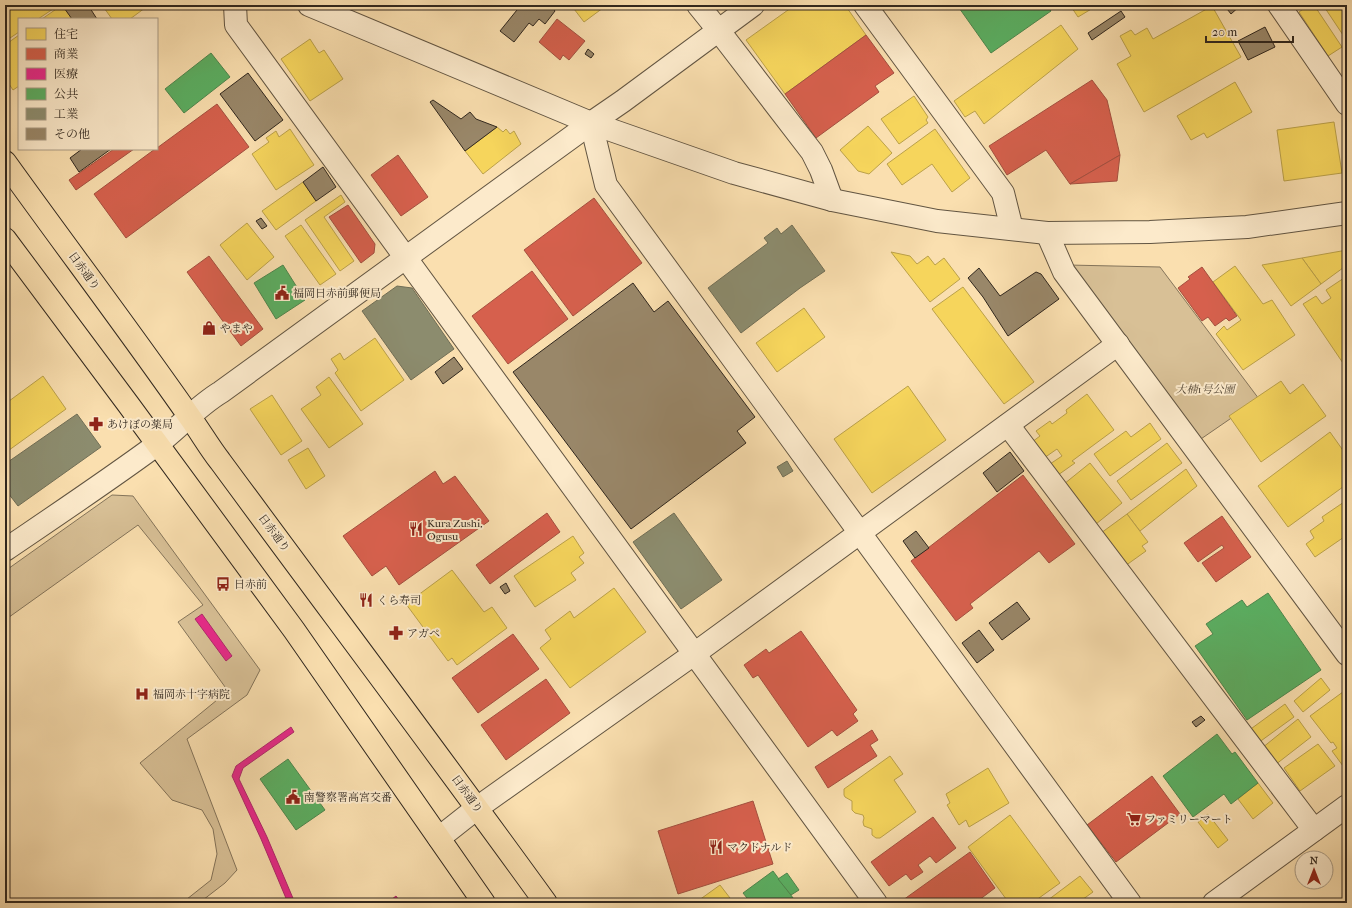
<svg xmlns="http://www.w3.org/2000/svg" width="1352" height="908" font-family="'IM FELL French Canon','Noto Serif JP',serif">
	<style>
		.green { fill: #d8c096; stroke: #84745a }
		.homes { fill: #f6d55c; stroke: #bba149 }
		.shops { fill: #d6604d; stroke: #a44f3f }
		.health { fill: #e7298a; stroke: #b0286a }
		.public { fill: #5aae61; stroke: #4d864d }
		.industry { fill: #8c8c6e; stroke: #706e56 }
		.building { fill: #998769; stroke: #30271e }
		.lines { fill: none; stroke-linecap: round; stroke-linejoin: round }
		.minor-casing { stroke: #625542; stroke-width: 24 }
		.major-casing { stroke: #30271e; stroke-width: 24 }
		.minor { stroke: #fceacb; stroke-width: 22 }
		.major { stroke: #fadfaf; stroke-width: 22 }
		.labels { text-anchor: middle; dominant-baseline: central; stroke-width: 4; stroke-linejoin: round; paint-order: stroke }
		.street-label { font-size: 11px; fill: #30271e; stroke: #fceacb }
		.poi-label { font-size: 11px; fill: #30271e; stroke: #fceacb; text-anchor: start }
		.park-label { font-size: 11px; font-style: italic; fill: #5a4d3c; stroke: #fceacb }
	</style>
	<rect width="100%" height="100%" fill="#fadfaf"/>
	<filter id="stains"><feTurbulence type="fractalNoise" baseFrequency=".005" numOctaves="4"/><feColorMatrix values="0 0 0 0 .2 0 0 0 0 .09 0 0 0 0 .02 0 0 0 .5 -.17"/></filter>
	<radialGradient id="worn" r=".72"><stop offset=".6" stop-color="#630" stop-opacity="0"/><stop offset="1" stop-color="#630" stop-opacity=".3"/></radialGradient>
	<g class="green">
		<polygon points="1068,265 1160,267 1259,399 1198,441"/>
		<polygon points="112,495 133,496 260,670 247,695 187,739 237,870 225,883 199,903 182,903 211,880 217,854 213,829 202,810 172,800 140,763 228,691 178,622 203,605 138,525 5,620 5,571"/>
	</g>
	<g class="homes">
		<polygon points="5,5 55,5 56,7 38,19 19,19 19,32 10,38 5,31"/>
		<polygon points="62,5 72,19 42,19"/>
		<polygon points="102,5 149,5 130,19 112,19"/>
		<polygon points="571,5 607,5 584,22"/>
		<polygon points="795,5 845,5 866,35 785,94 746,40"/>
		<polygon points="1070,5 1098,5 1078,17"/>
		<polygon points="1309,5 1314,5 1342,47 1328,56 1299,12"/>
		<polygon points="1323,5 1347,5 1347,37 1345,38"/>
		<polygon points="1212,6 1241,57 1144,112 1117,64 1131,56 1120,36 1131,30 1135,35 1147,28 1153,39"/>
		<polygon points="1061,25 1078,49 984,124 975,111 965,117 954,101"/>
		<polygon points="19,35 19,86 13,90 5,78 5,45"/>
		<polygon points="310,39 319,53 324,50 343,79 310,101 281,59"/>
		<polygon points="1235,82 1252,112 1207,138 1204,133 1191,140 1177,116"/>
		<polygon points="914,96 928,117 926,120 928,123 899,144 881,119"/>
		<polygon points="1334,122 1342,173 1284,181 1277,130"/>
		<polygon points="868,126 892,153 869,174 858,171 840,150"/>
		<polygon points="497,127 503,132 506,129 510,134 514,131 521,144 483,174 465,151"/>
		<polygon points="290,129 314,165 276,190 252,154 269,142 266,138 276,131 279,137"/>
		<polygon points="935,129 970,178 952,192 932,164 902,185 887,164"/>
		<polygon points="303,182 316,201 276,230 262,211"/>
		<polygon points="341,195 345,202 324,217 354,261 340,271 305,220"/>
		<polygon points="247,223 274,257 247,280 220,245"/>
		<polygon points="301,225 336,274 320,285 285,236"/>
		<polygon points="1347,250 1347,265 1321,284 1302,258"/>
		<polygon points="891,252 910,256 917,264 928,256 935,265 944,258 960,279 930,302"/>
		<polygon points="1302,258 1321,284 1291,306 1262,265"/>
		<polygon points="1235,266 1263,304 1272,300 1295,335 1243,370 1216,334 1224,326 1227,330 1241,320 1213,282"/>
		<polygon points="1347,276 1347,369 1303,304 1316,296 1322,304 1331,298 1326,290"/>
		<polygon points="963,287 1034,382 1004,404 932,309"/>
		<polygon points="804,308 825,337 777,372 756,343"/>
		<polygon points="375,338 404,380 361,411 335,373 338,370 331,359 340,353 344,360"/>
		<polygon points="43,376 66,409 5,453 5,404"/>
		<polygon points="329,377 363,424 329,448 301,409 321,395 316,387"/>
		<polygon points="1281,381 1290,394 1303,384 1326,416 1261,462 1229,416"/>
		<polygon points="908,386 946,440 872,493 834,439"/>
		<polygon points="1087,394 1114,430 1072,461 1075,463 1058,475 1050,464 1062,456 1057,449 1044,458 1032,442 1040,436 1036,431 1050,421 1052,424 1067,413 1066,410"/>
		<polygon points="272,395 302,441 281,455 250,409"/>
		<polygon points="1150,423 1161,439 1110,476 1094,454 1126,431 1131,437"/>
		<polygon points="1330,432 1347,456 1347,484 1288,527 1258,486"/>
		<polygon points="1167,443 1182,463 1131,500 1117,481"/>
		<polygon points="308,448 325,476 306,489 288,460"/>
		<polygon points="1090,463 1122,503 1096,524 1064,484"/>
		<polygon points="1186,469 1197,486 1140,531 1127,514"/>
		<polygon points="1347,500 1347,535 1315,557 1306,544 1314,538 1310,531 1324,521 1322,517"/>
		<polygon points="1127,514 1148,542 1142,546 1146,551 1125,566 1101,533"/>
		<polygon points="573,536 584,553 579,557 584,563 571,573 576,580 535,607 514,576"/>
		<polygon points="452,570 484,612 492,607 507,628 457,665 452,658 448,661 406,604"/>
		<polygon points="614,588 646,632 570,688 540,648 551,639 545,630 570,611 574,618"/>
		<polygon points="1321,678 1330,690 1303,712 1294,701"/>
		<polygon points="1347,689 1347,763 1343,766 1332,751 1337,748 1333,742 1331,743 1310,716"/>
		<polygon points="1285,704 1294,717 1258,743 1248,731"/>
		<polygon points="1298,719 1311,737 1275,765 1262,748"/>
		<polygon points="1318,744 1335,766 1300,791 1284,768"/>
		<polygon points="890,756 903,774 894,780 916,812 880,838 876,838 872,835 872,829 864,826 863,822 864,818 863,815 855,813 852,810 852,801 845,797 844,795 844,789"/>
		<polygon points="988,768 1009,803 969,827 966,820 959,825 947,805 950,803 946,794"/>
		<polygon points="1258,783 1273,803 1253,819 1238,799"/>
		<polygon points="1208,814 1228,840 1218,848 1198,822"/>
		<polygon points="1010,815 1060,883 1032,903 1009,903 968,847"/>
		<polygon points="1080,876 1093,892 1079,902 1080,903 1044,903"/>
		<polygon points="720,885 730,898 723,903 695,903"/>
	</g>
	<g class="shops">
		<polygon points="557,19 585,41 569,60 563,55 560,60 539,42"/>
		<polygon points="866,35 894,73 875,86 879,92 816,138 785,94"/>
		<polygon points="1092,80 1107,100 1120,155 1070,184 1046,150 1007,175 989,146"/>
		<polygon points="217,104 249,147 126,238 94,194 155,149 157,149 157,148"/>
		<polygon points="114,149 134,149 76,190 69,180"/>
		<polygon points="398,155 428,197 401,216 371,175"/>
		<polygon points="1120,155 1117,181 1070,184"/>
		<polygon points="594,198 642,263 573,316 524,250"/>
		<polygon points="348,205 375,244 374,253 361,263 329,217"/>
		<polygon points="209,256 263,329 241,346 187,272"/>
		<polygon points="1202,267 1237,316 1229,321 1226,318 1215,326 1208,317 1202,321 1178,288 1190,279 1188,277"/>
		<polygon points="532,271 568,319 508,364 472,316"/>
		<polygon points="435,471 443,484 455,476 489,521 399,585 386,566 372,576 343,536"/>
		<polygon points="1023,475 1075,544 1049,563 1039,551 970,604 973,608 956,621 911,561"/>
		<polygon points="547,513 560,532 490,584 476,565"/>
		<polygon points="1222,516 1251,557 1216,582 1202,563 1224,548 1222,545 1198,562 1184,543"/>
		<polygon points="801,631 857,710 853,714 858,721 837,736 832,730 808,747 758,675 753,678 744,665 766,649 769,653"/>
		<polygon points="513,634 539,669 478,713 452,678"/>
		<polygon points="546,679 570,713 506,760 481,725"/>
		<polygon points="872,730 878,740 870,745 877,756 828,788 815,767"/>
		<polygon points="1152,776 1180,814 1116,862 1087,825"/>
		<polygon points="753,801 773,864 678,894 658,831"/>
		<polygon points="933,817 956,848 936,863 930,856 918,865 923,872 911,880 906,874 889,886 871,862"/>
		<polygon points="970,852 995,888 975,903 905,903 903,900"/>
	</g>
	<g class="health">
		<polygon points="202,614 232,656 226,661 195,619"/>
		<polygon points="291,727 294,732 243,768 239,779 267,837 295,903 288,903 261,839 232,776 236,766"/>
		<polygon points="396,896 401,903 387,903"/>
	</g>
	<g class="public">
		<polygon points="957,5 1047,5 1051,11 991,53"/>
		<polygon points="211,53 230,77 184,113 165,89"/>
		<polygon points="283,265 305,300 276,319 254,283"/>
		<polygon points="1268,593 1321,670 1247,720 1195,646 1213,634 1206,624 1242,600 1247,607"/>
		<polygon points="1217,734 1232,754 1235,752 1258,783 1231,804 1224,794 1193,817 1163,776"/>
		<polygon points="288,759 325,810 296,830 260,779"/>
		<polygon points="773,871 796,902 794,903 751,903 743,893"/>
		<polygon points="787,873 799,890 791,895 778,879"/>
	</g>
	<g class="industry">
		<polygon points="792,225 825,271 800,288 741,333 708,288 768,243 764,238 777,228 781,234"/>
		<polygon points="397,286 412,288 454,349 411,380 362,311"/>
		<polygon points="77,414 101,447 18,506 5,489 5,464"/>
		<polygon points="787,461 793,471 783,477 777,467"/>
		<polygon points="674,513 722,580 681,609 633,542"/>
	</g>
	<g class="building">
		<polygon points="62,5 88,5 97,19 72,19"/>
		<polygon points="521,5 551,5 555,11 545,24 539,19 533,26 529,23 514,42 500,31"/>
		<polygon points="1224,5 1241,5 1231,14"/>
		<polygon points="1121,11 1125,17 1092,40 1088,33"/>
		<polygon points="1265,27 1275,47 1248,60 1238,41"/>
		<polygon points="588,49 594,54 591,58 585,54"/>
		<polygon points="248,73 283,120 255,141 220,94"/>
		<polygon points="433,100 461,119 470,112 476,119 497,127 465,151 430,102"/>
		<polygon points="82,149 111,149 79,172 70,158"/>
		<polygon points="323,167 336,187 316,201 303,182"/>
		<polygon points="261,218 267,226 262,229 256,221"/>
		<polygon points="979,268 1000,296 1036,272 1041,274 1059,299 1008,336 983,297 968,278"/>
		<polygon points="633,283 654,312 668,301 755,417 737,431 746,443 631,529 513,372"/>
		<polygon points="454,357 463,369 443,384 435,372"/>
		<polygon points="1010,452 1024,471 997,492 983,473"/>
		<polygon points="916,531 929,548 915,558 903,541"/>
		<polygon points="506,583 510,591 505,594 500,587"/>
		<polygon points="1017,602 1030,619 1002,640 989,623"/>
		<polygon points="979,630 994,650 977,663 962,643"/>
		<polygon points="1201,716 1205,720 1196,727 1192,722"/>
	</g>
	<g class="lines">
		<defs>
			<g id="minor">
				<polyline points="235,5 236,25 876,903"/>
				<polyline points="309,5 591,123 734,173 832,200 937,221 1047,233 1150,232 1247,227 1347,213"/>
				<polyline points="698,5 719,31 812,152 821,170 832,200"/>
				<polyline points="865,5 1003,193 1012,229"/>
				<polyline points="1279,5 1347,104"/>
				<polyline points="591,123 606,185 1130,903"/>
				<polyline points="1047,233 1064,272 1347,654"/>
				<polyline points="1008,425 1314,830"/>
				<path d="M 5,550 C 55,516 106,482 155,446 C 178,429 196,407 221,392 L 591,123 L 623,101 L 753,5"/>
				<polyline points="439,838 477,808 694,654 1118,344"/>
				<polyline points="1214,903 1347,806"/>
			</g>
			<g id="major">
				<path d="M 5,162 C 66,247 129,330 189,416 C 200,431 209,447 220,461 C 329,609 439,755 546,903"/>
				<polyline points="5,239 128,404 294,630 484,903"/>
			</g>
		</defs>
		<use href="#minor" class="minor-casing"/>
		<use href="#major" class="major-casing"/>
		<use href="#minor" class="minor"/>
		<use href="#major" class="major"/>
	</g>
	<defs>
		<symbol id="civic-bare" viewBox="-9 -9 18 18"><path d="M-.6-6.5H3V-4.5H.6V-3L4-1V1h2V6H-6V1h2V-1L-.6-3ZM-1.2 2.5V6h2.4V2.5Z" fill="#8f2418" stroke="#fceacb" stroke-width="2.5" paint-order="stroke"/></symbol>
		<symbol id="shop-bare" viewBox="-9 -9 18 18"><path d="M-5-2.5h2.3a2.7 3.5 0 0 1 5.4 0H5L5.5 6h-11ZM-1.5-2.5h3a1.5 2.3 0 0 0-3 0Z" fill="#8f2418" stroke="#fceacb" stroke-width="2.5" paint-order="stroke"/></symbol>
		<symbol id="pharmacy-bare" viewBox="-9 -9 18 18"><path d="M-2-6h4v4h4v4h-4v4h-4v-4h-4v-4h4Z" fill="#8f2418" stroke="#fceacb" stroke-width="2.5" paint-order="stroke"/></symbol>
		<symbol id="restaurant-bare" viewBox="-9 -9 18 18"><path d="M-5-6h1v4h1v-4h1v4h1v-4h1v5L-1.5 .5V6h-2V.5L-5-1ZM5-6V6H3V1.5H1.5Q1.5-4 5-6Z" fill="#8f2418" stroke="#fceacb" stroke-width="2.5" paint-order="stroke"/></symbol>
		<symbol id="bus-bare" viewBox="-9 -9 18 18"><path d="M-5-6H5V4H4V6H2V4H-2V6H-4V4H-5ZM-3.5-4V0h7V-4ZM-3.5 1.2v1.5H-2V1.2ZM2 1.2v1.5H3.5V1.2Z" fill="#8f2418" stroke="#fceacb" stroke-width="2.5" paint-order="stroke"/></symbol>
		<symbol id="hospital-bare" viewBox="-9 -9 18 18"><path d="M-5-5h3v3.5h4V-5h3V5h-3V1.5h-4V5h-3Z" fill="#8f2418" stroke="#fceacb" stroke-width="2.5" paint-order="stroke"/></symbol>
		<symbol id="supermarket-bare" viewBox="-9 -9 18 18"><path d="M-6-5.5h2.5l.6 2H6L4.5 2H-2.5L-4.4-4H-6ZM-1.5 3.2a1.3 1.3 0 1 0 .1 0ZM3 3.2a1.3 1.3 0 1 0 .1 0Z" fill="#8f2418" stroke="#fceacb" stroke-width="2.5" paint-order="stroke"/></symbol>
	</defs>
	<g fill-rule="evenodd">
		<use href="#civic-bare" x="272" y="283" width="20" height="20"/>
		<use href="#shop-bare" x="199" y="318" width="20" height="20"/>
		<use href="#pharmacy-bare" x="86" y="414" width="20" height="20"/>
		<use href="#restaurant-bare" x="406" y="519" width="20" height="20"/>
		<use href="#bus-bare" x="213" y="574" width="20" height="20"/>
		<use href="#restaurant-bare" x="356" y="590" width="20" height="20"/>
		<use href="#pharmacy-bare" x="386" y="623" width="20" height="20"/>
		<use href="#hospital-bare" x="132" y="684" width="20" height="20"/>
		<use href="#civic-bare" x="283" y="787" width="20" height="20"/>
		<use href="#supermarket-bare" x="1124" y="809" width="20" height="20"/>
		<use href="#restaurant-bare" x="706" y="837" width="20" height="20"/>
	</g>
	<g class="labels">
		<g class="street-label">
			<text transform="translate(84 271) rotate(54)">日赤通り</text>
			<text transform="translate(274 533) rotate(53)">日赤通り</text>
			<text transform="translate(467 794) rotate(54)">日赤通り</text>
		</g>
		<g class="poi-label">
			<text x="293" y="293">福岡日赤前郵便局</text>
			<text x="220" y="328">やまや</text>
			<text x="107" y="424">あけぼの薬局</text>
			<text x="427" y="523">Kura Zushi,<tspan x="427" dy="13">Ogusu</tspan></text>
			<text x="234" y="584">日赤前</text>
			<text x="377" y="600">くら寿司</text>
			<text x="407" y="633">アガペ</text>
			<text x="153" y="694">福岡赤十字病院</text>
			<text x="304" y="797">南警察署高宮交番</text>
			<text x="1145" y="819">ファミリーマート</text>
			<text x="727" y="847">マクドナルド</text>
		</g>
		<g class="park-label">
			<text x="1205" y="389">大楠1号公園</text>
		</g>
	</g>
	<rect width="1352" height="908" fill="none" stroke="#fadfaf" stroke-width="20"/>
	<rect x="6" y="6" width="1340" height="896" fill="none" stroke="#30271e" stroke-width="2"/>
	<rect x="10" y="10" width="1332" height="888" fill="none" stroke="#30271e"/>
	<rect x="18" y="18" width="140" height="132" fill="#fceacb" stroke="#aa9c86"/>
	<rect x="26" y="28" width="20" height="12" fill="#f6d55c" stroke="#aa9c86"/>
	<text x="54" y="38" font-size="12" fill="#30271e">住宅</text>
	<rect x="26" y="48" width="20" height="12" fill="#d6604d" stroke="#aa9c86"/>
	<text x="54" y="58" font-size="12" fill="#30271e">商業</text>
	<rect x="26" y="68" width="20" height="12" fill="#e7298a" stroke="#aa9c86"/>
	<text x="54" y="78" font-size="12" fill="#30271e">医療</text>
	<rect x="26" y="88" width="20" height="12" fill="#5aae61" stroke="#aa9c86"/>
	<text x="54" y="98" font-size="12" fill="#30271e">公共</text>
	<rect x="26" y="108" width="20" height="12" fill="#8c8c6e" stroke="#aa9c86"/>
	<text x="54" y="118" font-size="12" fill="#30271e">工業</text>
	<rect x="26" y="128" width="20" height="12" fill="#998769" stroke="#aa9c86"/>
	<text x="54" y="138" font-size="12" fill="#30271e">その他</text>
	<g transform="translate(1314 870)"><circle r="19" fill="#fceacb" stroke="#aa9c86"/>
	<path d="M0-3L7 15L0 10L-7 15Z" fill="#8f2418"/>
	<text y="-6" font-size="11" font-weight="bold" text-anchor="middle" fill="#30271e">N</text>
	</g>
	<path d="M1206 36v6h87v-6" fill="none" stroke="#30271e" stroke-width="2"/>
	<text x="1212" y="36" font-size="12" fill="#30271e" stroke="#fceacb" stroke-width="3" paint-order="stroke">20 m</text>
	<rect width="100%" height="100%" filter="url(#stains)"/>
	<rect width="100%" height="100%" fill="url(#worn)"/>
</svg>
